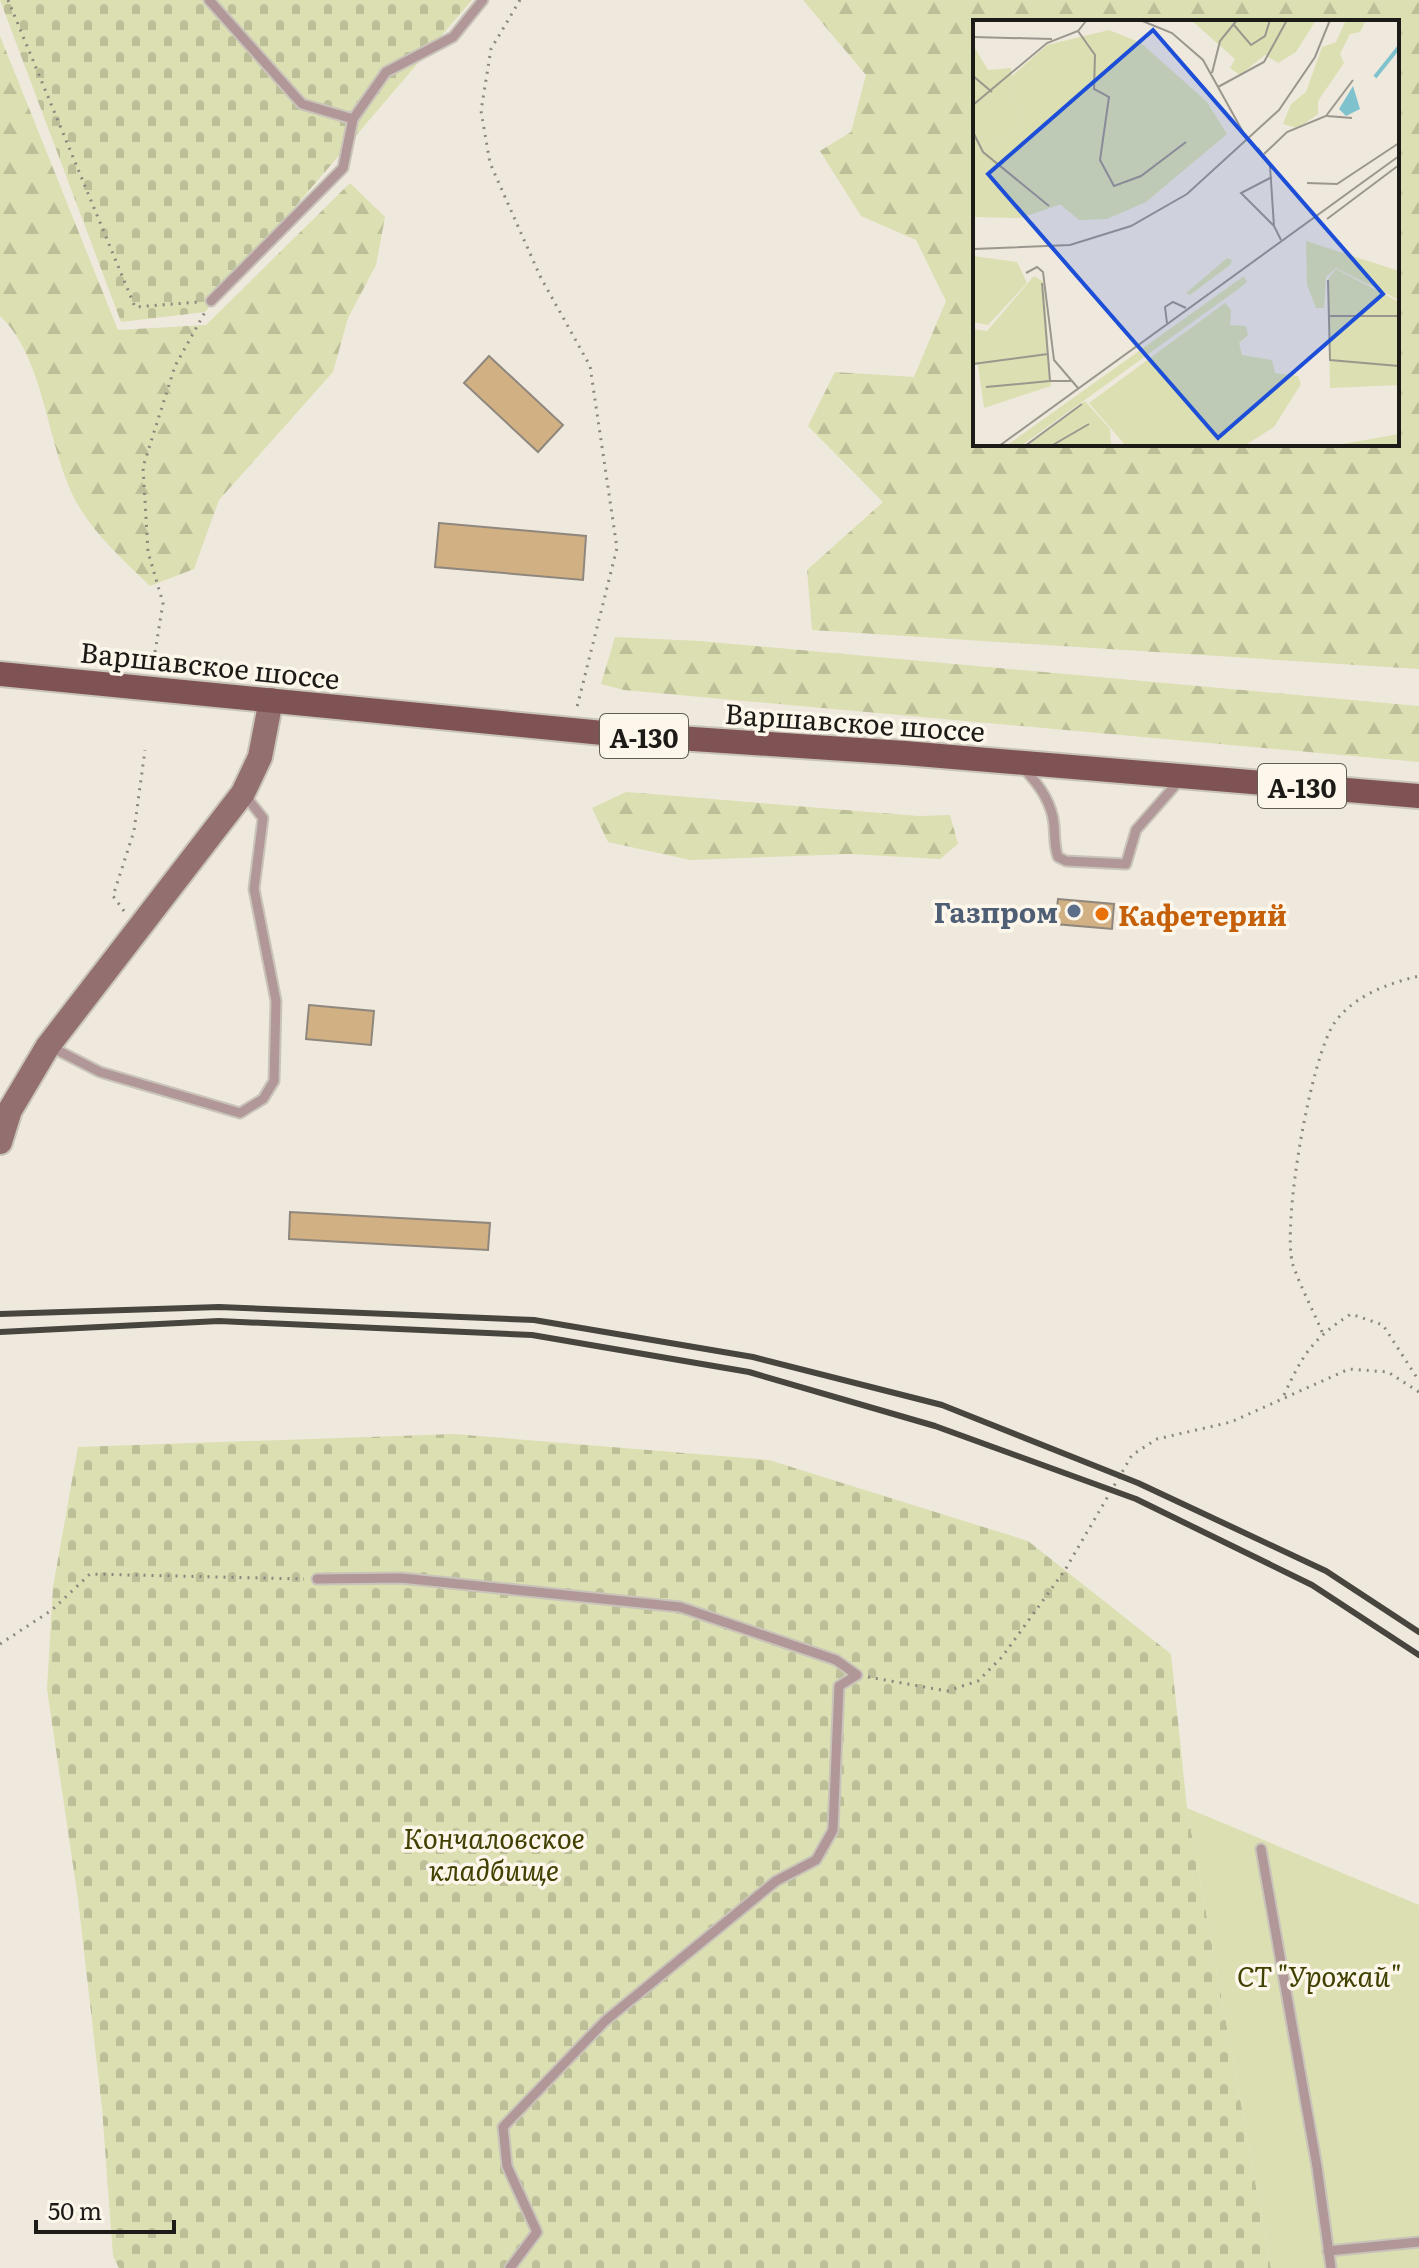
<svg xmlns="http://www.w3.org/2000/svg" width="1419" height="2268" font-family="Literata,serif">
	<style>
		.forest { fill: url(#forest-firs); fill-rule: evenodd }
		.cemetery { fill: url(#cemetery-stones) }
		.garden { fill: #dbdfb1 }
		.building { fill: #d1b083; stroke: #8f877e; stroke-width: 2 }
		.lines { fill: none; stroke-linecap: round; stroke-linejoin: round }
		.lane-casing { stroke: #c9c4b9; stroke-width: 13 }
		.secondary-casing { stroke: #c9c4b9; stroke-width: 28 }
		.primary-casing { stroke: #c9c4b9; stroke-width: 28 }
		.path { stroke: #8b877f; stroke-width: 3; stroke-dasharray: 2 6; stroke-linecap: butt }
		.lane { stroke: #b19797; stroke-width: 9 }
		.secondary { stroke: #946f6f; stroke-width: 24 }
		.primary { stroke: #7f5254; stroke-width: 24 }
		.rail { stroke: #48453f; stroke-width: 6 }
		.service-dot { fill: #5c6f8a; stroke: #fdf6eb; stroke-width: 3 }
		.food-dot { fill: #e8710a; stroke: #fdf6eb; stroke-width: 3 }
		.labels { text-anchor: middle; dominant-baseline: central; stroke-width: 7; stroke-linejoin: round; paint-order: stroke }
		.shield { fill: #fdf6eb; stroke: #605d57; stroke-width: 2 }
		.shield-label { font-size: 26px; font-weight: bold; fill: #1d1b17 }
		.street-label { font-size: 28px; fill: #1d1b17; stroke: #fdf6eb }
		.service-label { font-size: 28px; font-weight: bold; fill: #4e5e75; stroke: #fdf6eb; text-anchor: end }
		.food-label { font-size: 28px; font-weight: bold; fill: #c56008; stroke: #fdf6eb; text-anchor: start }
		.park-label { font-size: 28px; font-style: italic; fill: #3f4100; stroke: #fdf6eb }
		.inset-river { fill: none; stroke: #7dc2cd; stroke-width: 4 }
		.inset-road { fill: none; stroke: #9b978e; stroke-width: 2 }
		.view { fill: #1d4ed8; fill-opacity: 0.15; stroke: #1d4ed8; stroke-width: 4 }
		.inset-edge { fill: none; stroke: #1d1b17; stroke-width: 4 }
	</style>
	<defs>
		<pattern id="forest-firs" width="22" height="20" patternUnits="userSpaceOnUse" patternTransform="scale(2)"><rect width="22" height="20" fill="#dbdfb1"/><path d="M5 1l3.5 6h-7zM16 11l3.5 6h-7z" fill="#bcbf98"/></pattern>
		<pattern id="cemetery-stones" width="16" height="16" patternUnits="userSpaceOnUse" patternTransform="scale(2)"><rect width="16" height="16" fill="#dbdfb1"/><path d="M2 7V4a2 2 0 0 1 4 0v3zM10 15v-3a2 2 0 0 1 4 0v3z" fill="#bcbf98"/></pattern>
	</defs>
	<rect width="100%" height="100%" fill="#efe9dd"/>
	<g class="forest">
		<path d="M 803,0 L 1419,0 L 1419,669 L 812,630 L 807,570 L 883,502 L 808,426 L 835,372 L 914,377 L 946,301 L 916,240 L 861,216 L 820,151 L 851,132 L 866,75 ZM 975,22 L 1397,22 L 1397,444 L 975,444 Z"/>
		<path d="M 0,36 L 118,330 L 206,325 L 350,183 L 385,217 L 376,265 L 348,318 L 333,372 L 219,500 L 194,569 L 150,586 C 124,561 95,535 77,503 C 46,447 46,359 0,316 Z"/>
		<polygon points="615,637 700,641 1419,706 1419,762 624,690 601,684"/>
		<polygon points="626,792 919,816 950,815 958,844 940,859 851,854 690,860 608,842 592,808"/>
	</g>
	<g class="cemetery">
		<polygon points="0,0 472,0 205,312 121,322"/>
		<polygon points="454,1434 769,1460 1028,1541 1171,1654 1187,1808 1271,2268 119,2268 113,2256 102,2108 78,1899 47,1689 53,1587 78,1447"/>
	</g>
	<polygon class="garden" points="1187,1808 1419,1905 1419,2268 1271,2268"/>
	<g class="building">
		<polygon points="489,356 563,425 538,452 464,383"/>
		<polygon points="439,523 586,536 583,580 435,567"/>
		<polygon points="1058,899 1114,904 1112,929 1055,924"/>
		<polygon points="309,1005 374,1011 371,1045 306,1039"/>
		<polygon points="290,1212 490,1223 488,1250 289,1239"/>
	</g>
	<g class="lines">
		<defs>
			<g id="lane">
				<polyline points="209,0 302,104 353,119"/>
				<polyline points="211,301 343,168 353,119 386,72 453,37 483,0"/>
				<path d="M 1023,768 C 1039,784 1052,802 1054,825 C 1055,836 1054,846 1058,857 L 1066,861 L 1126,864 L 1136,830 L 1179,781"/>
				<polyline points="51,1047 100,1072 240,1113 263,1099 274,1081 276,1001 254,889 263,818 244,794"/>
				<polyline points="317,1579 401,1578 680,1607 836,1660 857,1675 839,1686 833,1830 816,1860 776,1881 605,2021 503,2127 507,2166 537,2232 510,2268"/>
				<polyline points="1261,1849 1317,2167 1331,2268"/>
				<polyline points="1328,2251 1419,2242"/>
			</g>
			<polyline id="secondary" points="0,1142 10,1110 48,1046 243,793 260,757 271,700"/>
			<polyline id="primary" points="0,674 603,733 905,753 1419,796"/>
		</defs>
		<use href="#lane" class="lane-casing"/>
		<use href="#secondary" class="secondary-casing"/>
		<use href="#primary" class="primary-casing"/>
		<g class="path">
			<polyline points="8,0 135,307 199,302"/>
			<polyline points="520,0 491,49 481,111 490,163 540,276 590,366 617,548 576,711"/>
			<polyline points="155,652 163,603 148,552 143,467 175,366 205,312"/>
			<polyline points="124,911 113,896 134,831 145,750"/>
			<path d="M 1322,1332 C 1313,1310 1301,1288 1293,1265 C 1281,1226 1311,1055 1335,1022 C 1355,995 1389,983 1419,976"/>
			<path d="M 1284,1395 C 1303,1354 1313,1338 1351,1314 L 1383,1325 L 1419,1381"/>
			<polyline points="0,1644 52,1610 90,1574 304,1579"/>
			<polyline points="868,1677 947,1691 978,1681 1002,1657 1065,1570 1132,1455 1157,1439 1231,1422 1349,1369 1388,1372 1419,1392"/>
		</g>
		<use href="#lane" class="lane"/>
		<use href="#secondary" class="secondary"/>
		<use href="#primary" class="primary"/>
		<g class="rail">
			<polyline points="0,1314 219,1307 534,1320 753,1357 942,1405 1138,1483 1326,1571 1419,1632"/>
			<polyline points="0,1332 219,1321 532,1335 749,1372 935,1426 1136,1499 1312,1585 1419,1655"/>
		</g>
	</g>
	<circle class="service-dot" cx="1074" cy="911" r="8"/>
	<circle class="food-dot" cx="1102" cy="914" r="8"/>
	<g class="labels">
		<g class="shield">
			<rect x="600" y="714" width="88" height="44" rx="6"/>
			<rect x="1258" y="764" width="88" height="44" rx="6"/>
		</g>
		<g class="shield-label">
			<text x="644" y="736">А-130</text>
			<text x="1302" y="786">А-130</text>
		</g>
		<g class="street-label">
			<text transform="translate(210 664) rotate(6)">Варшавское шоссе</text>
			<text transform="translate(855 721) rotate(4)">Варшавское шоссе</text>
		</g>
		<g class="service-label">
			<text x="1058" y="911">Газпром</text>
		</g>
		<g class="food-label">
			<text x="1118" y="914">Кафетерий</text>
		</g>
		<g class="park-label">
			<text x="494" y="1837">Кончаловское<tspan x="494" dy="32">кладбище</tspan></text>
			<text x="1319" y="1975">СТ "Урожай"</text>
		</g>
	</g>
	<g transform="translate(973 20)">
		<rect width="426" height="426" fill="#efe9dd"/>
		<path d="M 373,0 L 393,0 L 387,12 L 377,14 L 367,34 L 371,43 L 345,81 L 345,94 L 325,108 L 310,104 L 318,84 L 333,72 L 349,27 L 363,22 ZM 333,221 L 426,251 L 426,280 L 363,248 L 353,257 L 351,288 L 343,288 L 334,265 ZM 0,236 L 44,242 L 54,263 L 15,305 L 0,302 ZM 254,238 L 259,240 L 257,245 L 217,275 L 213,273 ZM 271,256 L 274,262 L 264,270 L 48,426 L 33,426 ZM 252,283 L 258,290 L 257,305 L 273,306 L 275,315 L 266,323 L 269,335 L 299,340 L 302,353 L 325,356 L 328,364 L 301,407 L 271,426 L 153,426 L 116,383 ZM 426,414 L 426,426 L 363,426 L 364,425 Z" fill="#dbdfb1"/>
		<path d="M 136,10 L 168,23 L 234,82 L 254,114 L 173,182 L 134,199 L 106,200 L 18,127 L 46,108 L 39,56 L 74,25 ZM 363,249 L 426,282 L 426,365 L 357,368 L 355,259 Z" fill="#dbdfb1"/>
		<path d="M 218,0 L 343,0 L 323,32 L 305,43 L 292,35 L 267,55 L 257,48 L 262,39 ZM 0,25 L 15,50 L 38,48 L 46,108 L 18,127 L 89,184 L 47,198 L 0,197 ZM 61,256 L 71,262 L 78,366 L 11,388 L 5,345 L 0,344 L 0,309 L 14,311 ZM 112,381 L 137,409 L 138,426 L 52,426 Z" fill="#dbdfb1"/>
		<path d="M 380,66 L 387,89 L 373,96 L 366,89 Z" fill="#7dc2cd"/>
		<path class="inset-river" d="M 402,57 L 426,27"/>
		<path class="inset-road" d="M 167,0 L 199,13 L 230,40 L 270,112M 261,5 L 278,25 L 292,16 L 297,0M 105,11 L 122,35 L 121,69 L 136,77 L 127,140 L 141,166 L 168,156 L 213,122M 0,17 L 79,19M 239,53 L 247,21 L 264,0M 0,56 L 19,72M 245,67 L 291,42 L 314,0M 0,85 L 74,23 L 105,11 L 113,1M 354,96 L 379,98M 0,112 L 10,132 L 76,186M 285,128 L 297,146 L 301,206 L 308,220M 291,134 L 314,112 L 353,96 L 380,60M 299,157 L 268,173 L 301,206M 334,163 L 364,164 L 426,123M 354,199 L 426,145M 0,229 L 97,225 L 158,206 L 214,174 L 306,90 L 342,37 L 357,0M 53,253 L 64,247 L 70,252 L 81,340 L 105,368M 355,260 L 357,340 L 426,346M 69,263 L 77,361 L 98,361M 357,296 L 426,296M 194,303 L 192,287 L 200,282 L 213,288M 0,344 L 75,334M 13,367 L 77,361M 26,426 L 426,136M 52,426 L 109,384M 78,426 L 116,404"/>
		<path class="view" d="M 180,10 L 410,274 L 245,418 L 15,154 Z"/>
		<rect width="426" height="426" class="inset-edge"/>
	</g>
	<path d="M36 2220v12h138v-12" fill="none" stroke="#1d1b17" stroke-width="4"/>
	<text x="48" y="2220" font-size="24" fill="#1d1b17" stroke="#fdf6eb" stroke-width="6" paint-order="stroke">50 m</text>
</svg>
